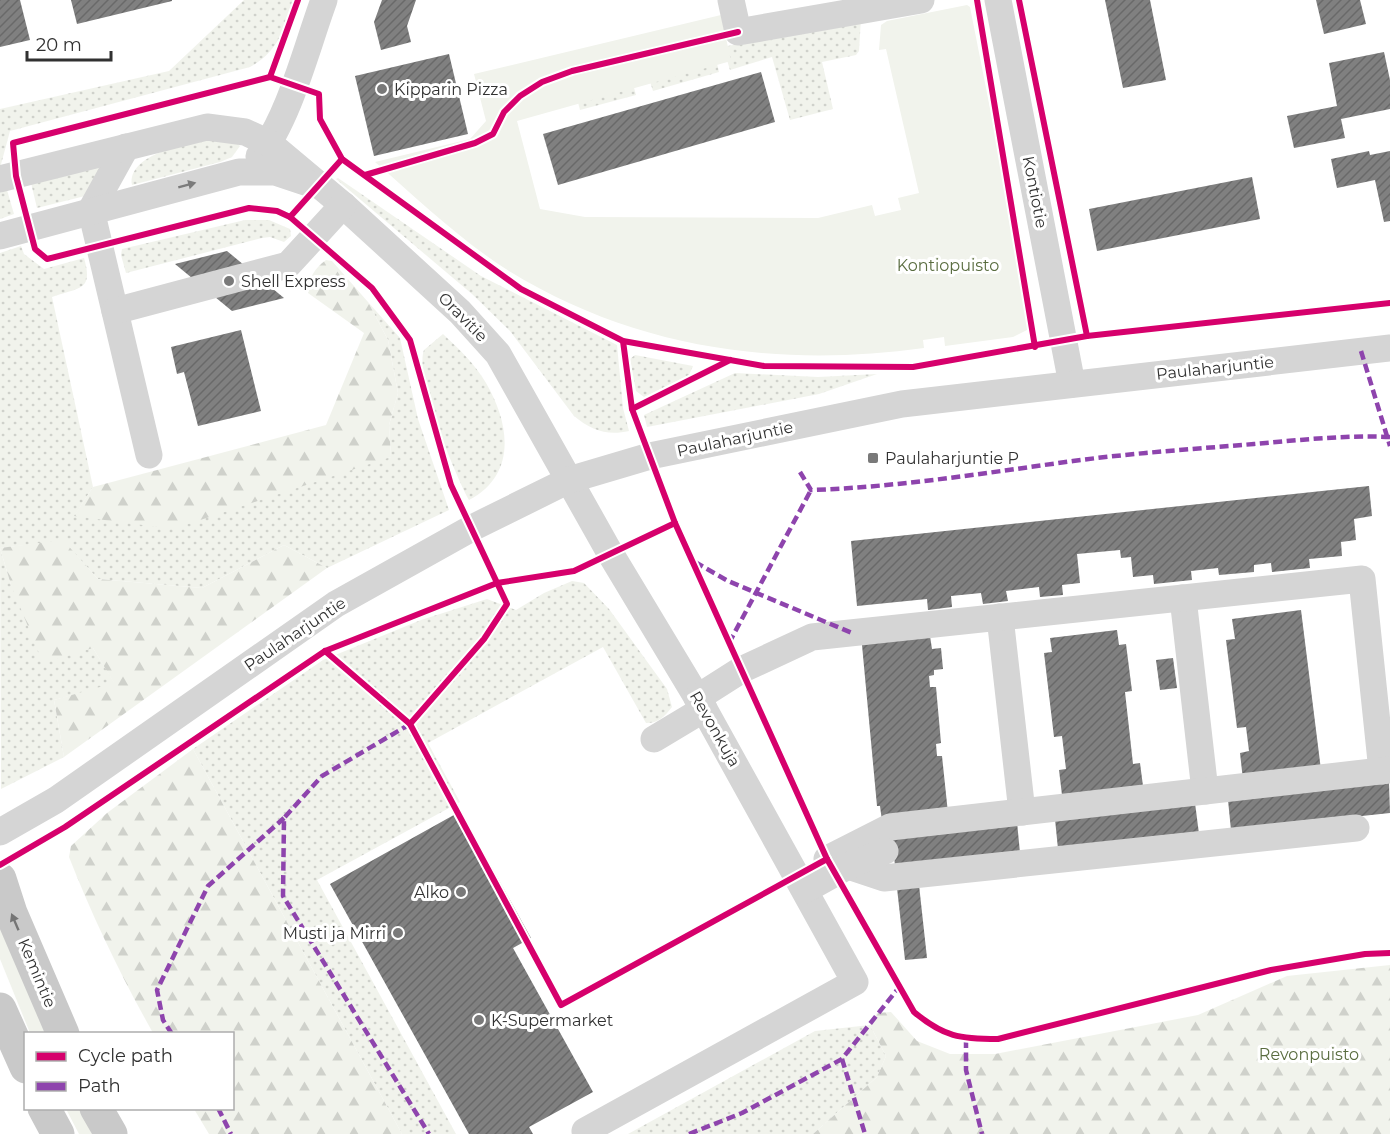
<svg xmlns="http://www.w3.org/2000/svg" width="1390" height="1134" font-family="Montserrat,sans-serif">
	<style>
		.grass { fill: url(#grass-dots) }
		.forest { fill: url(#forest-firs) }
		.green { fill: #f1f3ec }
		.building { fill: url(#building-hatch) }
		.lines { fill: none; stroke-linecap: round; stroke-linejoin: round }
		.minor { stroke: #d5d5d5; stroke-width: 27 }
		.major { stroke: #c9c9c9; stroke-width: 33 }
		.quiet { stroke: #8e44ad; stroke-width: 4.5; stroke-dasharray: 9 4.5; stroke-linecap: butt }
		.cycleway-casing { stroke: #fff; stroke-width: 10 }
		.cycleway { stroke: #d6006c; stroke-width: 6 }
		.oneway { fill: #7b7b7b }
		.oneway2 { fill: #757575 }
		.poi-dot { fill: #797979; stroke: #fff; stroke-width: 2 }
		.labels { text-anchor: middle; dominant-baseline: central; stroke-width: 6; stroke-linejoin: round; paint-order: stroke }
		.poi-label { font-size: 16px; fill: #313131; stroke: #fff; text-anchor: start }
		.street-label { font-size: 16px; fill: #313131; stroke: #fff }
		.park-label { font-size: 16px; fill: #596c3f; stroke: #fff }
	</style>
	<defs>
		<pattern id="grass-dots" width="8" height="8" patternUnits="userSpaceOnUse" patternTransform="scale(1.5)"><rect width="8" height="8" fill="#f1f3ec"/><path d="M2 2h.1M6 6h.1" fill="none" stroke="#cfd1cb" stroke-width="1.8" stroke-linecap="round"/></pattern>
		<pattern id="forest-firs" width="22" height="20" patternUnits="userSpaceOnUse" patternTransform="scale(1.5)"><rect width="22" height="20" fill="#f1f3ec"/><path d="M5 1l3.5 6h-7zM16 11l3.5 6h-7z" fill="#cfd1cb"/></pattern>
		<pattern id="building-hatch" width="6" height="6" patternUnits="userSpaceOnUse" patternTransform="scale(1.5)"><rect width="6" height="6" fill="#808080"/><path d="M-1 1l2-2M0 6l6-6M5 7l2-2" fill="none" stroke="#696969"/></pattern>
	</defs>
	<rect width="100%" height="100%" fill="#fff"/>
	<g class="grass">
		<path d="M 244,0 L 295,0 C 285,28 278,52 250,67 L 10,131 L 0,168 L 0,109 L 169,71 Z"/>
		<polygon points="861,18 859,51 856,55 822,62 833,109 790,120 772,57 730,70 723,47"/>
		<polygon points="713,47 719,72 653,91 644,62"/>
		<polygon points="628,66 636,95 580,110 572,79"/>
		<path d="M 209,139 L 236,142 L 240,146 L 232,157 L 220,162 L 132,185 C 127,154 187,144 209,139 Z"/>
		<polygon points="106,165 85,196 37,208 31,183"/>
		<path d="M 338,178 L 481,276 L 617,345 L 623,408 L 629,431 C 607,436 591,430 574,416 L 510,331 L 472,294 L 336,179 Z"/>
		<polygon points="7,190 14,214 0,219 0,191"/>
		<polygon points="245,220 269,220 290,229 291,236 284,242 270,237 262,238 126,273 121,255 122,249"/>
		<path d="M 21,246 L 24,254 L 44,269 L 84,258 C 94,292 78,287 52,297 L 93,487 L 75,515 L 391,457 L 389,425 L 398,393 L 388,340 L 368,302 L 400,338 L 418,419 L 449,510 L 327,568 L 284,545 L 202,588 L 98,579 L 63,541 L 0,548 L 0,253 Z"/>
		<path d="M 443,334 C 459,349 475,364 486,383 C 510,424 517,475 469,500 C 455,474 414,376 424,350 Z"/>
		<polygon points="635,355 693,366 689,375 644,397 636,391 630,359"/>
		<polygon points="735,373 818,377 877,374 819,394 647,427 644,415"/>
		<polygon points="0,548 11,585 93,648 115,684 54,700 64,757 1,789"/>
		<path d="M 572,581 L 584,583 L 609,609 L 667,689 L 672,707 C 664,717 659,723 646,723 L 603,647 L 428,743 L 460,802 L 317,880 L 456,1134 L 402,1134 L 193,749 L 323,660 L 421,620 L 487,599 L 516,610 L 544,593 Z"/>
		<polygon points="870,1025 886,1056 877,1077 813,1134 628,1134 815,1031"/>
	</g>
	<g class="forest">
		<path d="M 326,260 L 332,261 L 368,302 L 388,340 L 398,393 L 389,425 L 391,457 L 173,529 L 74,516 L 93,487 L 326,425 L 364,333 L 308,293 C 309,277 314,269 326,260 Z"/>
		<polygon points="63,540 98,579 202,588 284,545 327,568 64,757 54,700 114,683 93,648 43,663 11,585 0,548"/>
		<path d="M 193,749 L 402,1134 L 209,1134 L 194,1109 L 232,1108 L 232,1034 L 153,1033 C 121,976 93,918 69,857 L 71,846 L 107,813 Z"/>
		<polygon points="1390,965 1390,1134 813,1134 877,1077 886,1056 870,1025 877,1013 891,1012 917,1041 950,1054 995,1054 1198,1015 1287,976"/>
	</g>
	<g class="green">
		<path d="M 967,5 L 970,7 L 1030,311 L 1031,319 L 1027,330 L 1013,337 L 945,346 L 944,337 L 923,340 L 924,348 C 778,368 636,349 509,271 C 460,240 419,200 375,162 L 470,139 L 486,121 L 474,74 L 721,15 L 731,61 L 517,121 L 540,209 L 585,217 L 818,218 L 872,205 L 875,216 L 901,210 L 898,198 L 919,193 L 886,49 L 879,50 L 881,25 L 887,21 Z"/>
		<polygon points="0,922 46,1033 30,1033 0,959"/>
		<polygon points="66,1109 80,1109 92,1134 79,1134"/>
	</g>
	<g class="building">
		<polygon points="0,0 20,0 30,40 0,47"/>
		<polygon points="71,0 172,0 172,1 77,24"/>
		<polygon points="382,0 416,0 407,26 411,42 381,50 374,22"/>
		<polygon points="1105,0 1150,0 1166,80 1123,88"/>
		<polygon points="1316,0 1360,0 1366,24 1324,34"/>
		<polygon points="1384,52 1390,80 1390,109 1341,119 1345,138 1294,148 1287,116 1337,106 1329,63"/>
		<polygon points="449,54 468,134 374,156 355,76"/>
		<polygon points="761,72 775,122 558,185 543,134"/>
		<polygon points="1369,151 1370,155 1390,151 1390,221 1384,222 1375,180 1337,188 1331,159"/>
		<polygon points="1252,177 1260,219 1097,251 1089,209"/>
		<polygon points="227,251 284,298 232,311 175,264"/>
		<polygon points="241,330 261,411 198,426 184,372 177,374 171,347"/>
		<polygon points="1369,486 1372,516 1354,519 1356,540 1341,542 1342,556 1309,559 1310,568 1272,572 1271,563 1254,565 1254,572 1219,575 1218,568 1191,571 1192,580 1154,584 1153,575 1133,577 1131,557 1121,558 1120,550 1077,554 1080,583 1062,585 1063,595 1040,597 1039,587 1006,591 1008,601 983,604 981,593 951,596 952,607 928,610 927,599 857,606 851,541"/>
		<polygon points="1301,610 1321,770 1243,780 1240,753 1249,751 1246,727 1237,728 1226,640 1235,639 1232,619"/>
		<polygon points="1117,630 1119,645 1126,644 1132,691 1125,692 1133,764 1140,763 1143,786 1062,795 1059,770 1066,769 1062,736 1054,737 1044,653 1052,652 1050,638"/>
		<polygon points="930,636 932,649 941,648 943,669 934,670 934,675 929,676 930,687 936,687 941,743 936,744 937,756 942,756 948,813 882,821 880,806 877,806 862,645"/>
		<polygon points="1173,658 1177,688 1160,690 1156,660"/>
		<polygon points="1389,783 1390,813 1231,830 1228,800"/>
		<polygon points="1195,803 1199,834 1058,849 1055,819"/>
		<polygon points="461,811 531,938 513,948 593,1092 529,1127 533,1134 469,1134 330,884"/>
		<polygon points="1017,822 1020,853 895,866 892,836"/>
		<polygon points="919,885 927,958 905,960 897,888"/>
	</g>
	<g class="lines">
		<g class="minor">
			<polyline points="731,0 738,32 921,0"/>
			<polyline points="998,0 1072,384"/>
			<polyline points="126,147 91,210 149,455"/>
			<path d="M 259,156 C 289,119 307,46 324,0"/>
			<polyline points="0,179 207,127 245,132 269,143 343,205 460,312 498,354 610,553 704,709 855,982 585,1131"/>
			<polyline points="0,236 239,172 275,172 308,183"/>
			<polyline points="115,311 288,265 343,205"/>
			<polyline points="1183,598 1205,791"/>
			<polyline points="1000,617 1022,812"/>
			<polyline points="697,698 741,670 812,637 1362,579 1382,771"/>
			<polyline points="654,739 704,709"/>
			<polyline points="0,832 56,800 336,604 472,528 569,480 650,456 902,404 1390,348"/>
			<polyline points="827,859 890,827 1390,770"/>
			<polyline points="848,866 884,878 1356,828"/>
			<polyline points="805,890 848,866 885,851"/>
		</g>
		<g class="major">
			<polyline points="0,879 11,913 63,1034"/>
			<polyline points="0,1009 26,1067"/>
			<polyline points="44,1108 58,1134"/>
			<polyline points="96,1108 111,1134"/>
		</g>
		<g class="quiet">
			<polyline points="1361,351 1390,446"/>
			<path d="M 800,472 L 811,490 C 899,487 985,473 1073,461 C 1133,453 1194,449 1254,444 C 1299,440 1345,435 1390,437"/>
			<polyline points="695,562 728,581 852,633"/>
			<polyline points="729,643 811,490"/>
			<polyline points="410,724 322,776 284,818 283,896 429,1134"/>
			<polyline points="172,1034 163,1020 157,990 208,886 284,818"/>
			<polyline points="966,1039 966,1070 982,1134"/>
			<polyline points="842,1059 865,1134"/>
			<polyline points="218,1108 231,1134"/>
			<polyline points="689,1134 742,1113 842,1059 900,986"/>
		</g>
		<defs>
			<g id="cycleway">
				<polyline points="977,0 1035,347"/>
				<polyline points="1019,0 1087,336"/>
				<polyline points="270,77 298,0"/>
				<polyline points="365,175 475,143 493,134 504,112 520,96 542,82 572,71 738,32"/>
				<polyline points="290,217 342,159"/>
				<path d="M 623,341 L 632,409 L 675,523 L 827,859 L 914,1012 C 944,1037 960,1039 998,1039 L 1271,970 L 1365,954 L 1390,953"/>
				<polyline points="632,409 730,360"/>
				<polyline points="325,651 410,724 561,1005 827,859"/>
				<polyline points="410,724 484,639 507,604 451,485 410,340 372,288 290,217 277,211 249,208 47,259 35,249 16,176 13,143 270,77 319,94 320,119 342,159 521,289 623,341 764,366 913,367 1087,336 1390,303"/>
				<polyline points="0,865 65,827 325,651 497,583 574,571 675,523"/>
			</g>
		</defs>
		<use href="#cycleway" class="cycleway-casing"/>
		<use href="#cycleway" class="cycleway"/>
	</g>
	<defs><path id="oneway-solid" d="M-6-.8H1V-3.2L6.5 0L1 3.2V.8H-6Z" transform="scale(1.5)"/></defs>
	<use class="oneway" href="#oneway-solid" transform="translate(187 185) rotate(-15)"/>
	<use class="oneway2" href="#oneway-solid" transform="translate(15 922) rotate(-113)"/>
	<g class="poi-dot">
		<circle cx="382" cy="89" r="6"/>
		<circle cx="229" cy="281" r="6"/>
		<rect x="867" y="452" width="12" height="12" rx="3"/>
		<circle cx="461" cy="892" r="6"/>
		<circle cx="398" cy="933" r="6"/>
		<circle cx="479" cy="1020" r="6"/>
	</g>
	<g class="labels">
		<g class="poi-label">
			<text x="394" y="89">Kipparin Pizza</text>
			<text x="241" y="281">Shell Express</text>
			<text x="885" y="458">Paulaharjuntie P</text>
			<text x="449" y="892" text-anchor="end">Alko</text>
			<text x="386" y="933" text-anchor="end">Musti ja Mirri</text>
			<text x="491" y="1020">K-Supermarket</text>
		</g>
		<g class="street-label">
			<text transform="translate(1035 192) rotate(79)">Kontiotie</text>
			<text transform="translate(463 317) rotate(45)">Oravitie</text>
			<text transform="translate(1215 368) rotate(-6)">Paulaharjuntie</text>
			<text transform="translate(735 439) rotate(-12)">Paulaharjuntie</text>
			<text transform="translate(295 634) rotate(-34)">Paulaharjuntie</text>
			<text transform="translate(715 729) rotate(60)">Revonkuja</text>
			<text transform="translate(37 973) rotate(67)">Kemintie</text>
		</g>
		<g class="park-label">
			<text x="948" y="265">Kontiopuisto</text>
			<text x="1309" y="1054">Revonpuisto</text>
		</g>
	</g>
	<rect x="24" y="1032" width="210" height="78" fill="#ffffff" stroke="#adadad" stroke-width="1.5"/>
	<rect x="36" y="1052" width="30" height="9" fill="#d6006c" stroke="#adadad" stroke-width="1.5"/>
	<text x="78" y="1062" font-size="18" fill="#313131">Cycle path</text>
	<rect x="36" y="1082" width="30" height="9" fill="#8e44ad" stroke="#adadad" stroke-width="1.5"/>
	<text x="78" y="1092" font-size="18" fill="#313131">Path</text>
	<path d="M27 51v9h84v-9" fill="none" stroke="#313131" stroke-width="3"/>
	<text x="36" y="51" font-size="18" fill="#313131" stroke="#ffffff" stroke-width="4.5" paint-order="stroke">20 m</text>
</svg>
